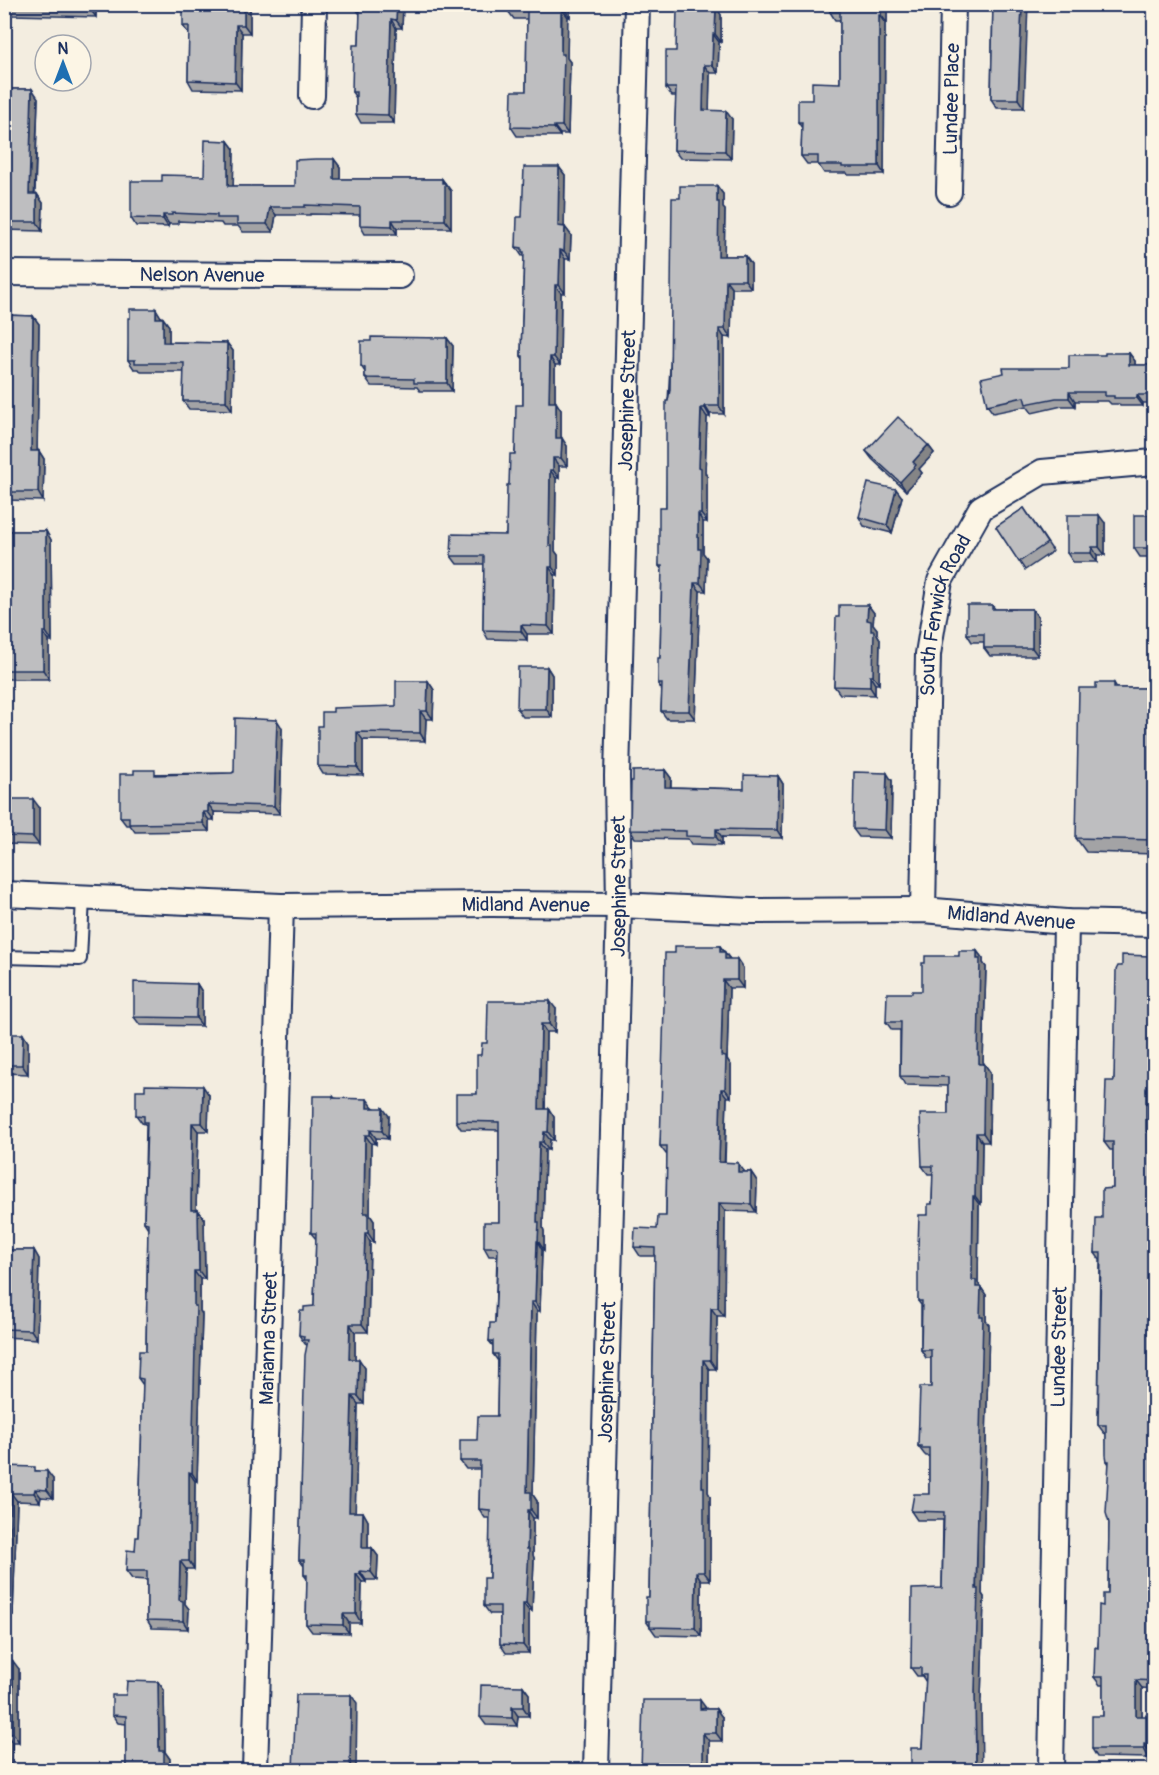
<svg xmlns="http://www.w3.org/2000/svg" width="1159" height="1775" font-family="Pangolin,sans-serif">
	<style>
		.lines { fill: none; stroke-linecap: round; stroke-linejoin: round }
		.service-casing { stroke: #1b2f5e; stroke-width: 16 }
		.minor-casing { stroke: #1b2f5e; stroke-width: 28 }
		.service { stroke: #fcf5e5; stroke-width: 12 }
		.minor { stroke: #fcf5e5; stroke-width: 24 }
		.wall { fill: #a3a3a5; stroke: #1b2f5e; stroke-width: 1.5 }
		.shaded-wall { fill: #858586; stroke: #1b2f5e; stroke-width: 1.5 }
		.building { fill: #bebec0; stroke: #1b2f5e; stroke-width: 1.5 }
		.labels { text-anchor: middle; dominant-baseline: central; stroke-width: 4.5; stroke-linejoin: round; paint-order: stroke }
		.street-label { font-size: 20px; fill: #1b2f5e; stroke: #fcf5e5 }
	</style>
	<rect width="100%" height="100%" fill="#f3ede0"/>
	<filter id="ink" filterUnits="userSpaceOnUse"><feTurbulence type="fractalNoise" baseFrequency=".0167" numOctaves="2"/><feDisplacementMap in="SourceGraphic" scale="12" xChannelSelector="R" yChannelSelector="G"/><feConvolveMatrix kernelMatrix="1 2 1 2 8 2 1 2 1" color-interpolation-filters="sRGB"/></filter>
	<g filter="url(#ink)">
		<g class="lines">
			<defs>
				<polyline id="service" points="4,957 80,959 83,898"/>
				<g id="minor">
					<polyline points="312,96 314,4"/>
					<path id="s1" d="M 949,192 L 953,4"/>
					<path id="s2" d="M 4,273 L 400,276"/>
					<path id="s3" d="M 4,894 L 281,906 L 492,904 L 619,905 L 751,911 L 923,910 L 1066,922 L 1154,924"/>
					<path id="s4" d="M 923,910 L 928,654 L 940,581 L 981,508 L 1042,472 L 1154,462"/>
					<path id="s5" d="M 255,1770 L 281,906"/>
					<path id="s6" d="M 596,1770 L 619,905 L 617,776 L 637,4"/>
					<path id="s7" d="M 1051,1770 L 1066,922"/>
				</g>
			</defs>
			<use href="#service" class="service-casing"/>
			<use href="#minor" class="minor-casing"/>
			<use href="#service" class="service"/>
			<use href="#minor" class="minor"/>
		</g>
		<g class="wall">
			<polygon points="4,4 96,4 96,17 12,15 10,13 4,13"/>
			<polygon points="244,4 248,4 250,7 250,33 242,33 241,90 193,89 188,80 189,34 183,26"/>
			<polygon points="403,4 402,28 396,28 394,123 361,123 356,114 356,98 352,92 359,45 360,14 356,9"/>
			<polygon points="509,4 571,4 571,9 570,9 570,17 568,17 567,22 567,58 570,62 568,134 560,134 560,136 517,136 511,127 526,91 527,19 514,19 508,11"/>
			<polygon points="713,4 713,6 716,6 721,15 721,42 719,42 718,73 710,73 709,110 732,119 731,159 680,158 674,150 676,96 672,96 666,88 676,51"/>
			<polygon points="830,4 892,4 892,10 887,10 887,23 885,23 884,174 876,174 876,175 848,175 847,173 824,173 818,164 807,164 801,156 802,128 798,122 812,100 840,83 840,20 835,20 830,12"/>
			<polygon points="993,4 1024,108 997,108 991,99"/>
			<polygon points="4,89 32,89 38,98 35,194 37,194 43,203 42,231 4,230"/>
			<polygon points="228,141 234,149 233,186 295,186 334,159 340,167 340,179 442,179 451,191 451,228 397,228 397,234 365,234 360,225 360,215 310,214 310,215 276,215 273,232 243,232 238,226 223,226 221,223 178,221 178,224 169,224 168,227 136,226 131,218 162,181 204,176"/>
			<polygon points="559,167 565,175 564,226 571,235 570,259 565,259 565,293 561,293 560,365 555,365 555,402 561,410 561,438 567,446 567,466 559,466 559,478 556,478 555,551 558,555 558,575 555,575 554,634 527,634 527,640 488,639 483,630 484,564 457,564 451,556 506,535 509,485 523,405 523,359 521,356 524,256 522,256 516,247 522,217"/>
			<polygon points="717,186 723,194 723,208 725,210 724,256 745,256 751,264 751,288 732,288 731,338 724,337 724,414 710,414 710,417 707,417 705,473 707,476 707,522 703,522 703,553 707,558 706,591 700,591 695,719 667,719 661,711 662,690 658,684 660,658 662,570 659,566 666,508 668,401 680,198"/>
			<polygon points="156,309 161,318 163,318 169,326 169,342 227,343 233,351 232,410 189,409 183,401 184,372 141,372 139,369 134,369 128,360 130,318"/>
			<polygon points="4,315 33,316 39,324 37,451 39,451 44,459 43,501 4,500"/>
			<polygon points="447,338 453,346 452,391 420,391 417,387 371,386 365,378 365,372 361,366"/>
			<polygon points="1129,353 1135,361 1135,365 1155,365 1155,403 1143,403 1143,406 1120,406 1119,404 1111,404 1108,401 1075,401 1075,406 1062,406 1032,413 1027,406 993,413 987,405 1069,368 1105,355"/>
			<polygon points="928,445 934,453 919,469 922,473 906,491 872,459 866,451"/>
			<polygon points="902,497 892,533 864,526 859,517"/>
			<polygon points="1024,508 1053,551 1025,570 996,527"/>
			<polygon points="1155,515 1155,557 1140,557 1134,548"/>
			<polygon points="1105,523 1105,555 1097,555 1097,562 1073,562 1067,553"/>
			<polygon points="4,531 46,531 51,540 52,641 49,641 49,679 4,679"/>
			<polygon points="868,605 874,613 873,624 877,629 877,634 880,639 879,684 875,684 875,695 840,694 834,686 839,617"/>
			<polygon points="992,605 995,609 1032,609 1038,617 1038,656 990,656 984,648 984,642 972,642 967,634"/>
			<polygon points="547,667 552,675 552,717 523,717 517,709"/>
			<polygon points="428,681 434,690 433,719 426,719 425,741 363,740 363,775 323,774 318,766 322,726 333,712 396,706"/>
			<polygon points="1114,683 1117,688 1155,688 1155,854 1086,852 1076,838"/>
			<polygon points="282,728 280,814 214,812 214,820 209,820 209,831 135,832 130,825 126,825 120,817 134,774 232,773"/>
			<polygon points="665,770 671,778 671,787 744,789 778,776 783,784 782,838 722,837 722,845 691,844 688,839 635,838 630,830"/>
			<polygon points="892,781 891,838 859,837 853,829"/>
			<polygon points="4,799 39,807 39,845 4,844"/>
			<polygon points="720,946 730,959 743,968 743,988 729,988 727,1059 731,1065 731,1097 727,1097 725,1163 744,1171 744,1172 751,1172 757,1181 756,1212 725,1211 724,1316 717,1316 716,1369 709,1369 708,1492 710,1496 710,1580 701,1580 701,1636 656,1635 646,1621 649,1597 655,1256 640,1256 634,1247 657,1229 666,1216 667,1154 666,1154 660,1146 675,953"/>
			<polygon points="977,951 983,959 983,963 986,967 983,1062 990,1072 989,1142 982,1142 981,1204 979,1204 978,1283 986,1295 986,1321 989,1325 982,1594 984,1597 981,1699 922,1748 926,1682 922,1676 917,1676 911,1668 942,1588 943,1520 917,1520 911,1511 929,1494 929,1456 926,1456 924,1454 918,1446 931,1387 931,1358 926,1358 921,1350 921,1305 918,1301 928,1215 932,1204 933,1174 928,1174 922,1166 948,1114 948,1086 905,1085 900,1076 900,1030 892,1030 886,1022 912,993 922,991 959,956"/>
			<polygon points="1151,956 1155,961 1155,1097 1152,1097 1152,1132 1155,1132 1155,1689 1142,1688 1142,1716 1152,1725 1152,1753 1150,1753 1149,1758 1097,1757 1092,1749 1103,1716 1103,1685 1100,1685 1094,1677 1103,1606 1108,1594 1109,1523 1109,1464 1107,1461 1106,1434 1104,1433 1098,1425 1100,1260 1095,1253 1102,1218 1113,1188 1113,1150 1110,1150 1104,1142 1114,1081 1122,966"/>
			<polygon points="197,984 202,992 202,1026 140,1025 134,1017"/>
			<polygon points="556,1009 555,1032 546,1032 545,1109 554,1117 554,1140 550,1140 549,1150 545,1150 543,1228 544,1231 544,1250 542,1250 540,1311 537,1311 533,1495 537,1501 537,1518 533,1518 533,1555 534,1558 532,1611 529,1611 529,1653 506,1653 500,1644 500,1614 490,1614 484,1606 489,1578 490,1518 485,1518 479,1509 480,1469 466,1469 460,1461 497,1416 498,1361 493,1354 493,1346 489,1341 495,1323 497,1256 489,1256 484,1247 499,1222 499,1130 461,1129 456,1121 477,1094 481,1055 487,1043"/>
			<polygon points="4,1034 28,1042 28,1074 4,1073"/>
			<polygon points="209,1095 208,1131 198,1131 196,1210 198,1210 204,1218 205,1279 200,1279 200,1311 202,1314 197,1481 195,1481 194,1569 186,1569 185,1604 189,1609 188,1629 152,1628 147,1620 147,1580 132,1579 126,1571 135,1551 138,1537 140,1491 143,1385 138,1378 146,1351 148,1228 144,1222 146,1125 145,1124 142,1123 136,1115"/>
			<polygon points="333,1096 335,1098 373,1107 389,1116 388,1139 376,1138 376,1144 371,1143 370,1215 374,1221 374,1242 370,1242 368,1332 355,1332 355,1359 365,1368 364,1404 358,1404 355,1512 363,1512 368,1521 368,1548 372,1548 378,1556 377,1580 366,1580 366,1582 362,1582 361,1623 349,1623 349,1633 312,1632 306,1624 307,1579 304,1575 304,1566 299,1560 307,1345 305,1344 299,1335 304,1311 314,1306 316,1239 311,1233"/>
			<polygon points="4,1250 34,1250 39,1259 37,1339 4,1337"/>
			<polygon points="4,1466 38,1471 53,1479 53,1498 41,1497 40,1502 17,1501 13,1615 4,1614"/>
			<polygon points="4,1661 19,1669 19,1742 12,1742 11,1770 4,1770"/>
			<polygon points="158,1682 164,1690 165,1752 170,1759 169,1770 126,1770 126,1724 118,1723 112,1715 126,1695"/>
			<polygon points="523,1686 529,1694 529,1716 518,1716 517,1726 486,1725 480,1717"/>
			<polygon points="706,1709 716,1709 722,1717 722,1741 709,1741 709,1770 641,1770"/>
		</g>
		<g class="shaded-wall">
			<polygon points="96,4 96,17 87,5"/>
			<polygon points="244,4 248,4 250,7 250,33 244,25"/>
			<polygon points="397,4 403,4 402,28 396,20"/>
			<polygon points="564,4 567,4 570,9 570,17 564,9"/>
			<polygon points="881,4 884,4 887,10 887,23 881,15"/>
			<polygon points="1022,4 1028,4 1024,108 1018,99"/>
			<polygon points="716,6 721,15 721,42 715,34"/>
			<polygon points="562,9 568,17 567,58 570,62 568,134 562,126 561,54"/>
			<polygon points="879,15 885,23 884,174 879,166"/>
			<polygon points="391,19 396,28 394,123 388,115"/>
			<polygon points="236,25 242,33 241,90 235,82"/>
			<polygon points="713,34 719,42 718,73 712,65"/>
			<polygon points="704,65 710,73 709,118 703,110"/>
			<polygon points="32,89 38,98 34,202 29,194"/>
			<polygon points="726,111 732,119 731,159 725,151"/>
			<polygon points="554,126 560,134 560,136 554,128"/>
			<polygon points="228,141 234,149 233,194 228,186"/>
			<polygon points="334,159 340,167 340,188 334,179"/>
			<polygon points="559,167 565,175 564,234 558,226"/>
			<polygon points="442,179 451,191 451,228 445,220"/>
			<polygon points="717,186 723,194 723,208 725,210 724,264 718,256"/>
			<polygon points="37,194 43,203 42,231 37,222"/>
			<polygon points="270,207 276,215 273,232 267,224"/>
			<polygon points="163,215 169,224 168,227 163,219"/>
			<polygon points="392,220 397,228 397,234 392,226"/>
			<polygon points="565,227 571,235 570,259 564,251"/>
			<polygon points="560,250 565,259 565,293 559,285"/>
			<polygon points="745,256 751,264 751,288 745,280"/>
			<polygon points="726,280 732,288 731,338 725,329"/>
			<polygon points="555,285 561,293 560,365 554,357"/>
			<polygon points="156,309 161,317 161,326 156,318"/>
			<polygon points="33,316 39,324 37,459 31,451"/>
			<polygon points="163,318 169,326 169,350 163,342"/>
			<polygon points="719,329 724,337 724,414 719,406"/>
			<polygon points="447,338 453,346 452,391 447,383"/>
			<polygon points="227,343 233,351 232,410 226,401"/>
			<polygon points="1129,353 1135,361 1135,373 1129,365"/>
			<polygon points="550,357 555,365 555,410 549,402"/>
			<polygon points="1069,392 1075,401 1075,406 1069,398"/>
			<polygon points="1137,395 1143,403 1143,406 1137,398"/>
			<polygon points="556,402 561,410 561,446 556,438"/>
			<polygon points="705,406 710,414 710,417 705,408"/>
			<polygon points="701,408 707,417 705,473 707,476 707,522 701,514 699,467"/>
			<polygon points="562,438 567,446 567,466 561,458"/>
			<polygon points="928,445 934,453 919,469 922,473 906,491 900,482 913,462"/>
			<polygon points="39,451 44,459 43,501 38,492"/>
			<polygon points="553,458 559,466 559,478 553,470"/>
			<polygon points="550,470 556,478 555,551 558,555 558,575 552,567 549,546"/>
			<polygon points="896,489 902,497 892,533 887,525"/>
			<polygon points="698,514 703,522 703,553 707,558 706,591 700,583 698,549"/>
			<polygon points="1099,515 1105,523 1105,555 1099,547"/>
			<polygon points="46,531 51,540 52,641 46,632"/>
			<polygon points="1092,547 1097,555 1097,562 1091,553"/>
			<polygon points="549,567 555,575 554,634 548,626"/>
			<polygon points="694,583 700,591 695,719 689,711"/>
			<polygon points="868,605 874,613 873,624 877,629 877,634 880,639 879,684 873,676 871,631 867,620"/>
			<polygon points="1032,609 1038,617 1038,656 1032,648"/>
			<polygon points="521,625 527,634 527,640 521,631"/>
			<polygon points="43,632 49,641 49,679 43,670"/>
			<polygon points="547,667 552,675 552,717 546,709"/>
			<polygon points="870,676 875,684 875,695 870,687"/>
			<polygon points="428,681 434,690 433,719 427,711"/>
			<polygon points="420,711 426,719 425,741 420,733"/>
			<polygon points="277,720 282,728 280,814 274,806"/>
			<polygon points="357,732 363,740 363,775 357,767"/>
			<polygon points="665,770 671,778 670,795 665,787"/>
			<polygon points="887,773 892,781 891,838 885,830"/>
			<polygon points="778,776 783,784 782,838 777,830"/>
			<polygon points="33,799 39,807 39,845 33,837"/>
			<polygon points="208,804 214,812 214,820 208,812"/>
			<polygon points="203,812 209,820 209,831 203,823"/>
			<polygon points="716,829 722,837 722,845 716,837"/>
			<polygon points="720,946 731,961 731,968 720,952"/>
			<polygon points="977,951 983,959 983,963 986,967 983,1062 990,1072 989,1142 983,1133 979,1064 978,1055"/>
			<polygon points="1151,956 1155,961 1155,1012 1151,1007"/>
			<polygon points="737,959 743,968 743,988 737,980"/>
			<polygon points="723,980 729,988 727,1059 731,1065 731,1097 725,1089 721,1056"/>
			<polygon points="197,984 202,992 202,1026 196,1018"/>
			<polygon points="550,1001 556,1009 555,1032 549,1024"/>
			<polygon points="541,1024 546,1032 545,1117 539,1109"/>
			<polygon points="23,1034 28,1042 28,1074 22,1065"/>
			<polygon points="203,1086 209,1095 208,1131 202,1123"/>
			<polygon points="1146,1088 1152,1097 1152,1140 1146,1132"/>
			<polygon points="721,1089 727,1097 724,1171 719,1162"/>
			<polygon points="367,1099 373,1107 373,1116 367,1108"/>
			<polygon points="383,1108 389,1116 388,1139 382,1131"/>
			<polygon points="549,1109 554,1117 554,1140 548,1132"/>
			<polygon points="192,1123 198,1131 196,1211 191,1210 191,1202"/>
			<polygon points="370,1130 376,1138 376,1144 370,1135"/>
			<polygon points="544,1132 550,1140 549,1150 543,1142"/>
			<polygon points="976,1133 982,1142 981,1204 975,1196"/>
			<polygon points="365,1135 371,1143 370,1215 374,1221 374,1242 368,1233 364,1213"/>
			<polygon points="539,1142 545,1150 543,1228 544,1231 544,1250 538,1241 537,1222"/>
			<polygon points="738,1163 744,1171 744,1181 738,1172"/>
			<polygon points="751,1172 757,1181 756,1212 751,1204"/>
			<polygon points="973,1196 979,1204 978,1283 986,1295 986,1321 989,1325 982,1594 984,1597 981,1699 982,1770 976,1770 975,1691 980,1317 976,1287 972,1280"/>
			<polygon points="719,1203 725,1211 724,1316 718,1308"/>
			<polygon points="198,1210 204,1218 205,1279 199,1271"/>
			<polygon points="1152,1211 1155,1215 1155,1289 1151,1284"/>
			<polygon points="365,1233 370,1242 368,1332 362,1324"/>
			<polygon points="537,1241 542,1250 540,1311 535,1302"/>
			<polygon points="34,1250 39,1259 37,1339 31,1330"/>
			<polygon points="194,1271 200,1279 200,1311 202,1314 197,1481 192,1473"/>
			<polygon points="531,1302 537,1311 533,1495 537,1501 537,1518 531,1510 527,1492"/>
			<polygon points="711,1308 717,1316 716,1369 710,1360"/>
			<polygon points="350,1324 355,1332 355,1367 349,1359"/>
			<polygon points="359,1359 365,1368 364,1404 358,1396"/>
			<polygon points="703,1360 709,1369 708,1492 710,1496 710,1580 704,1572 702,1487"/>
			<polygon points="352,1396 358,1404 355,1520 349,1512"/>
			<polygon points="47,1471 53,1479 53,1498 47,1490"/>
			<polygon points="189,1472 195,1481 194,1569 189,1561"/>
			<polygon points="35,1489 41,1497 40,1502 34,1493"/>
			<polygon points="11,1493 17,1501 13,1615 7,1606"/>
			<polygon points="528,1510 533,1518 533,1555 534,1558 532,1611 526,1603"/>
			<polygon points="363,1512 368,1521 368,1556 362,1548"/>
			<polygon points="1152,1524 1155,1527 1155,1599 1151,1594"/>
			<polygon points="372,1548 378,1556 377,1580 371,1572"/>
			<polygon points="180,1561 186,1569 185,1604 189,1609 188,1629 183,1621 179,1600"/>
			<polygon points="360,1571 366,1580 366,1582 360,1574"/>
			<polygon points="696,1572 701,1580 701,1636 695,1628"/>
			<polygon points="356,1574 362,1582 361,1623 356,1614"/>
			<polygon points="523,1603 529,1611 529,1653 523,1645"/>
			<polygon points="343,1614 349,1623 349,1633 343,1625"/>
			<polygon points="13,1661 19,1669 19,1742 13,1733"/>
			<polygon points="1136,1680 1142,1688 1142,1724 1136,1716"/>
			<polygon points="158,1682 164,1690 165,1752 170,1759 169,1770 164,1770 159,1751"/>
			<polygon points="523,1686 529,1694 529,1716 523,1707"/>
			<polygon points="351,1695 357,1703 356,1770 350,1770"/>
			<polygon points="700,1700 706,1708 700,1709"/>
			<polygon points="512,1707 518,1716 517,1726 512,1718"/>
			<polygon points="716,1709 722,1717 722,1741 716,1733"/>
			<polygon points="1146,1716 1152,1725 1152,1753 1146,1744"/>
			<polygon points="6,1733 12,1742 11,1770 5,1770"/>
			<polygon points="703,1733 709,1741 709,1770 703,1770"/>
			<polygon points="1144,1744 1150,1753 1149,1758 1144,1749"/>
		</g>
		<g class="building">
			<polygon points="183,4 244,4 244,25 236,25 235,82 188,80 189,26 183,26"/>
			<polygon points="356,4 397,4 396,20 391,19 388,115 356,114 356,92 352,92 353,45 359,45 360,9 356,9"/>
			<polygon points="509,4 564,4 564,9 562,9 561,14 561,54 564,54 562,126 554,126 554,128 511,127 512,91 526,91 527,13 527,11 508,11"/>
			<polygon points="679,4 707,4 707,6 716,6 715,34 713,34 712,65 704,65 703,110 726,111 725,151 674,150 676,88 666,88 666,51 676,51 677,9 679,9"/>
			<polygon points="830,4 881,4 881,15 879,15 879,166 870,166 870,167 842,167 842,165 818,165 818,156 801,156 802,122 798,122 798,100 812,100 812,82 840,83 840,12 830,12"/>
			<polygon points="993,4 1022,4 1018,99 991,99"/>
			<polygon points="4,89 32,89 29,194 37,194 37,222 4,222"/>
			<polygon points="205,140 228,141 228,186 295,186 295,160 315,159 334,159 334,179 442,179 442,183 445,183 445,220 392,220 392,226 360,225 360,207 305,205 305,207 270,207 267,224 237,224 237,218 217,218 217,215 172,213 172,215 163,215 163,219 131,218 131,181 162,181 162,175 204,176"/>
			<polygon points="524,167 559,167 558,226 565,227 564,251 560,250 559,285 555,285 554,357 550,357 549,402 556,402 556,438 562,438 561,458 553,458 553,470 550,470 549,546 552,546 552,567 549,567 548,626 521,625 521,631 483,630 484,556 451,556 452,534 506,535 507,485 509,485 510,454 515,454 516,405 523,405 523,356 521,356 524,252 522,252 522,248 516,247 517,217 522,217"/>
			<polygon points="680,186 717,186 717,202 719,202 718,256 745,256 745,280 726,280 725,329 719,329 719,406 705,406 705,408 701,408 699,467 701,468 701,514 698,514 698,549 701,549 700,583 694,583 689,711 661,711 662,684 658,684 658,658 660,658 662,566 659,566 659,508 666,508 666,401 668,401 670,390 672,198 680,198"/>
			<polygon points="130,309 156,309 156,318 163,318 163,342 227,343 226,401 183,401 184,363 135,363 135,360 128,360 128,318 130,318"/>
			<polygon points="4,315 33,316 31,451 39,451 38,492 4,492"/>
			<polygon points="371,337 447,338 447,383 414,383 414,379 365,378 365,368 361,366 361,341 371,341"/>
			<polygon points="1105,353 1129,353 1129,365 1155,365 1155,395 1137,395 1137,398 1114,398 1114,396 1105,396 1105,392 1069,392 1069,398 1056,398 1026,404 1024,397 987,405 981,378 1004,373 1003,368 1069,368 1069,355 1105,355"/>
			<polygon points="898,417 928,445 913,462 916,465 900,482 866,451"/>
			<polygon points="868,483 896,489 887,525 859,517"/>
			<polygon points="1024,508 1047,543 1019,562 996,527"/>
			<polygon points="1067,515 1099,515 1099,547 1092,547 1091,553 1067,553"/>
			<rect x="1134" y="515" width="21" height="33"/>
			<polygon points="4,531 46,531 46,632 43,632 43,670 4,670"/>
			<polygon points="839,605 868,605 867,620 871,621 871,631 874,631 873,676 870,676 870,687 834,686 836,617 839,617"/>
			<polygon points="967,605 992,605 992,609 1032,609 1032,648 984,648 984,634 967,634"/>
			<polygon points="518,667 547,667 546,709 517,709"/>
			<polygon points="396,681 428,681 427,711 420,711 420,733 357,732 357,767 318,766 318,726 322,726 322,712 333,712 333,708 396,706"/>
			<polygon points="1096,683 1114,683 1114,688 1155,688 1155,840 1076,838 1079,688 1096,688"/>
			<polygon points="235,718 277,720 274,806 208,804 208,812 203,812 203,823 129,824 129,817 120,817 120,774 134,774 134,770 155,770 155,775 232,773 234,772"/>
			<polygon points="665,770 665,787 744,789 744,775 778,776 777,830 716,829 716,837 686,836 686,831 630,830 631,781 633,781 633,771"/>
			<polygon points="854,772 887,773 885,830 853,829"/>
			<polygon points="4,799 33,799 33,837 4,836"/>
			<polygon points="675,946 720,946 720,952 725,952 725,959 737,959 737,980 723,980 721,1056 726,1057 725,1089 721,1089 719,1162 738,1163 738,1172 751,1172 751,1204 719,1203 718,1308 711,1308 710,1360 703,1360 702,1487 704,1487 704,1572 696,1572 695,1628 650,1627 650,1621 646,1621 646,1597 649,1597 655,1248 634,1247 635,1228 657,1229 658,1216 666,1216 667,1146 660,1146 664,1006 665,953 675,953"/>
			<polygon points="959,951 977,951 977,959 980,959 978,1055 979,1056 979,1064 984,1064 983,1133 976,1133 975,1196 973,1196 972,1280 976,1280 976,1287 981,1287 980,1317 983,1317 976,1589 978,1589 975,1691 976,1770 911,1770 911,1748 922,1748 926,1675 921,1675 921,1668 911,1668 912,1589 942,1588 944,1512 911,1511 914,1494 929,1494 929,1448 921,1448 921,1446 918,1446 920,1387 931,1387 931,1350 921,1350 922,1301 918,1301 918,1248 919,1215 928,1215 928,1204 932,1204 933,1166 922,1166 920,1114 948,1114 948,1077 900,1076 901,1022 886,1022 887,993 912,993 912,991 922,991 922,963 925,963 925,956 959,956"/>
			<polygon points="1122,955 1151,956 1151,1007 1155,1007 1155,1088 1146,1088 1146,1132 1155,1132 1155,1211 1152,1211 1151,1284 1155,1284 1155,1524 1152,1524 1151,1594 1155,1594 1155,1681 1136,1680 1136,1716 1146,1716 1146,1744 1144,1744 1144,1749 1092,1749 1092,1716 1103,1716 1103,1677 1094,1677 1095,1647 1098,1648 1099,1605 1103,1606 1103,1594 1108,1594 1109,1523 1106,1513 1109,1461 1107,1461 1106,1455 1106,1425 1098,1425 1101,1253 1095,1253 1096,1218 1102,1218 1102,1189 1113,1188 1113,1142 1104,1142 1106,1081 1114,1081 1116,970 1118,966 1122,966"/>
			<polygon points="134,982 197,984 196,1018 134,1017"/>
			<polygon points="488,1001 550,1001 549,1024 541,1024 539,1109 549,1109 548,1132 544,1132 543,1142 539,1142 537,1222 539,1222 538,1241 537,1241 535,1302 531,1302 527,1492 531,1492 531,1510 528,1510 527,1549 529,1549 526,1603 523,1603 523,1645 500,1644 500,1606 484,1606 484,1578 489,1578 490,1510 479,1509 480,1461 460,1461 460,1440 477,1440 478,1416 497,1416 498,1354 493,1354 493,1341 489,1341 490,1323 495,1323 498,1250 496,1247 484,1247 484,1222 499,1222 499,1122 456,1121 456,1094 477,1094 477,1055 481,1055 482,1043 487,1043"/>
			<polygon points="4,1034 23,1034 22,1065 4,1065"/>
			<polygon points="145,1085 203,1086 202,1123 192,1123 191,1202 191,1210 198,1210 199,1271 194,1271 194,1306 196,1306 192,1473 189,1472 189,1561 180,1561 179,1600 183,1601 183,1621 147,1620 147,1571 126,1571 127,1550 135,1551 136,1537 138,1537 140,1491 143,1379 138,1378 139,1351 146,1351 148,1223 144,1222 147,1122 144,1122 144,1116 136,1115 136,1090 145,1090"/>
			<polygon points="313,1096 333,1096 333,1098 367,1099 367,1108 383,1108 382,1131 370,1130 370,1135 365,1135 364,1213 368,1213 368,1233 365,1233 362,1324 350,1324 349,1359 359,1359 358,1396 352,1396 349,1512 363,1512 362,1548 372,1548 371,1572 360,1571 360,1574 356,1574 356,1614 343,1614 343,1625 306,1624 307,1575 304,1575 304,1560 299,1560 305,1355 308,1340 303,1340 304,1336 299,1335 300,1311 304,1311 304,1307 314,1306 316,1233 311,1233"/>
			<polygon points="4,1250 34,1250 31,1330 4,1329"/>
			<polygon points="4,1466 35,1467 35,1471 47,1471 47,1490 35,1489 34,1493 11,1493 7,1606 4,1606"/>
			<polygon points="4,1661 13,1661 13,1733 6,1733 5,1770"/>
			<polygon points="127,1681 158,1682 159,1751 164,1751 164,1770 126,1770 126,1716 112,1715 112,1695 126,1695"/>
			<polygon points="481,1685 523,1686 523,1707 512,1707 512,1718 480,1717"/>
			<polygon points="296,1695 351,1695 350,1770 293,1770"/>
			<polygon points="643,1700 700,1700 700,1709 716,1709 716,1733 703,1733 703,1770 641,1770"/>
		</g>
	</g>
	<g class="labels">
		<g class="street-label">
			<text stroke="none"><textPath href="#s1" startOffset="93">Lundee Place</textPath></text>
			<text stroke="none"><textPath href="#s2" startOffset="198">Nelson Avenue</textPath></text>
			<text stroke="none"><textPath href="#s6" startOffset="1370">Josephine Street</textPath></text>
			<text stroke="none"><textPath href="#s4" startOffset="298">South Fenwick Road</textPath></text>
			<text stroke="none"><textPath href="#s6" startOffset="884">Josephine Street</textPath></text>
			<text stroke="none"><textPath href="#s3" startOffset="522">Midland Avenue</textPath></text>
			<text stroke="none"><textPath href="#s3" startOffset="1008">Midland Avenue</textPath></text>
			<text stroke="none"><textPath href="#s5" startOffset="432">Marianna Street</textPath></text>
			<text stroke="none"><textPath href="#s7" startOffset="423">Lundee Street</textPath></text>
			<text stroke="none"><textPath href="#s6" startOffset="398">Josephine Street</textPath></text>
		</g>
	</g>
	<rect width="1159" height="1775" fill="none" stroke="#fcf5e5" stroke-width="24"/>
	<rect x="12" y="12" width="1135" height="1751" fill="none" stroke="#1b2f5e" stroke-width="2" filter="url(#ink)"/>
	<g transform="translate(63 63)"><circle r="28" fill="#fcf5e5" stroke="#a2a6af" stroke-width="1.5"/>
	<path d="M0-4.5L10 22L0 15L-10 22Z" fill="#1f6fb2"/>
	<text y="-9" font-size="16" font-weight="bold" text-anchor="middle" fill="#1b2f5e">N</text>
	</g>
</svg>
